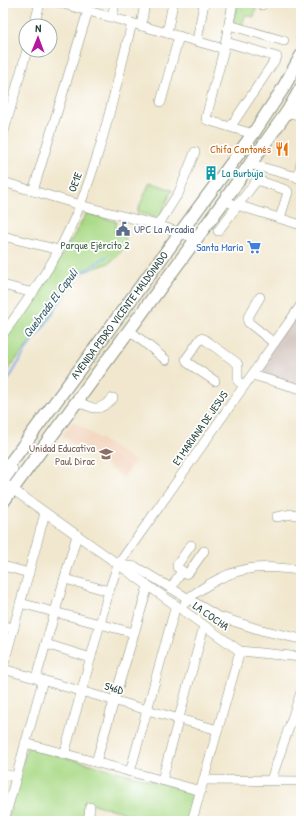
<svg xmlns="http://www.w3.org/2000/svg" width="304" height="824" font-family="'Patrick Hand',sans-serif">
	<style>
		.built { fill: #f3d4be }
		.industrial { fill: #cfc0ba }
		.green { fill: #aada88; stroke: #648c5e }
		.lines { fill: none; stroke-linecap: round; stroke-linejoin: round }
		.stream { stroke: #7eb2eb; stroke-width: 2 }
		.minor-casing { stroke: #889281; stroke-width: 10 }
		.major-casing { stroke: #889281; stroke-width: 14 }
		.minor { stroke: #fff; stroke-width: 9 }
		.major { stroke: #fff; stroke-width: 12 }
		.labels { text-anchor: middle; dominant-baseline: central; stroke-width: 3.5; stroke-linejoin: round; paint-order: stroke }
		.food-label { font-size: 11px; fill: #c56008; stroke: #fff; text-anchor: end }
		.culture-label { font-size: 11px; fill: #0d838f; stroke: #fff; text-anchor: start }
		.street-label { font-size: 11px; fill: #1f3d34; stroke: #fff }
		.service-label { font-size: 11px; fill: #4e5e75; stroke: #fff; text-anchor: start }
		.park-label { font-size: 11px; fill: #426449; stroke: #fff }
		.shop-label { font-size: 11px; fill: #366cbe; stroke: #fff; text-anchor: end }
		.education-label { font-size: 11px; fill: #785e54; stroke: #fff; text-anchor: end }
		.water-label { font-size: 12px; font-style: italic; fill: #3c606b; stroke: #fff }
	</style>
	<rect width="100%" height="100%" fill="#fff"/>
	<filter id="ink" filterUnits="userSpaceOnUse"><feTurbulence type="fractalNoise" baseFrequency=".025" numOctaves="2"/><feDisplacementMap in="SourceGraphic" scale="8" xChannelSelector="R" yChannelSelector="G"/><feConvolveMatrix kernelMatrix="1 2 1 2 8 2 1 2 1" color-interpolation-filters="sRGB"/></filter>
	<filter id="wash" filterUnits="userSpaceOnUse"><feTurbulence type="fractalNoise" baseFrequency=".012" numOctaves="4" result="noise"/><feDisplacementMap in="SourceGraphic" scale="16" xChannelSelector="R" yChannelSelector="G"/><feGaussianBlur stdDeviation="0.9" result="paint"/><feColorMatrix in="noise" values="0 0 0 0 0 0 0 0 0 0 0 0 0 0 0 0 0 1.4 0 .05"/><feComposite in="paint" operator="in"/></filter>
	<g filter="url(#wash)">
		<rect width="100%" height="100%" fill="#f1e7ce"/>
		<polygon class="built" points="73,421 134,461 124,477 62,436"/>
		<polygon class="industrial" points="301,305 301,389 252,375"/>
		<g class="green">
			<polygon points="237,3 257,3 254,17 245,15 242,27 233,24"/>
			<polygon points="150,182 172,190 159,219 137,212"/>
			<polygon points="87,213 117,222 114,232 124,236 126,240 125,247 115,258 109,263 78,274 36,336 9,368 3,378 3,338 36,295 63,254"/>
			<polygon points="27,747 194,792 186,821 154,821 86,802 82,821 7,821"/>
		</g>
		<g class="lines">
			<polyline class="stream" points="3,389 26,350 48,321 60,301 80,274 107,256"/>
		</g>
	</g>
	<g filter="url(#ink)">
		<g class="lines">
			<defs>
				<g id="minor">
					<polyline points="60,3 224,49"/>
					<polyline points="233,3 224,49 206,118 207,120 253,134"/>
					<polyline points="262,5 263,3"/>
					<polyline points="112,17 115,3"/>
					<polyline points="229,25 284,41"/>
					<polyline points="34,26 40,3"/>
					<polyline points="141,26 145,3"/>
					<polyline points="167,33 173,3"/>
					<polyline points="197,41 204,3"/>
					<polyline points="226,42 277,57 231,126"/>
					<polyline points="161,102 179,36"/>
					<polyline points="287,112 301,116"/>
					<polyline points="3,135 27,50"/>
					<polyline points="250,164 301,178"/>
					<polyline points="298,178 301,163"/>
					<polyline points="3,182 87,207 158,225 197,239"/>
					<polyline points="33,191 88,11"/>
					<polyline points="224,201 301,225"/>
					<polyline points="158,225 179,192 195,152"/>
					<polyline points="218,231 257,180 286,190 288,192 280,218"/>
					<polyline points="3,236 59,250"/>
					<polyline points="3,285 33,293"/>
					<polyline points="260,297 248,317 248,322 274,343"/>
					<polyline points="129,330 166,360"/>
					<path d="M 3,334 C 23,307 42,280 59,250 C 96,182 113,98 132,23"/>
					<polyline points="252,375 301,389"/>
					<polyline points="215,381 188,363 186,359 201,338 204,339 237,363 238,365 238,381 244,386"/>
					<path d="M 77,401 C 94,409 98,413 113,398"/>
					<polyline points="3,483 13,469"/>
					<polyline points="8,486 240,651 301,657"/>
					<polyline points="276,517 292,514 301,516"/>
					<polyline points="120,565 136,567 217,616 261,630 301,639"/>
					<polyline points="3,566 29,573"/>
					<polyline points="182,571 185,574 189,572 204,551"/>
					<polyline points="65,579 109,591"/>
					<polyline points="171,588 182,571 177,567 177,565 191,545"/>
					<polyline points="20,603 134,633"/>
					<path d="M 185,603 L 187,599 C 208,584 228,571 254,568 C 269,566 286,569 301,570"/>
					<polyline points="3,626 14,628"/>
					<polyline points="46,644 91,658"/>
					<polyline points="3,667 45,513"/>
					<polyline points="3,669 218,730"/>
					<polyline points="36,678 77,535"/>
					<polyline points="25,743 201,791"/>
					<polyline points="64,755 109,591 118,565 301,305"/>
					<polyline points="96,762 148,586"/>
					<polyline points="130,772 176,605"/>
					<polyline points="3,774 16,777"/>
					<polyline points="162,780 204,626"/>
					<polyline points="204,780 301,781"/>
					<polyline points="271,780 301,692"/>
					<polyline points="4,821 43,680"/>
					<polyline points="88,821 90,807"/>
					<polyline points="192,821 240,651"/>
				</g>
				<g id="major">
					<path id="s1" d="M 3,473 L 253,134 L 282,90 L 301,56"/>
					<polyline points="3,502 224,201 287,112 301,88"/>
				</g>
			</defs>
			<use href="#minor" class="minor-casing"/>
			<use href="#major" class="major-casing"/>
			<use href="#minor" class="minor"/>
			<use href="#major" class="major"/>
		</g>
	</g>
	<defs>
		<symbol id="restaurant-bare" viewBox="-9 -9 18 18"><path d="M-5-6h1v4h1v-4h1v4h1v-4h1v5L-1.5 .5V6h-2V.5L-5-1ZM5-6V6H3V1.5H1.5Q1.5-4 5-6Z" fill="#e8710a" stroke="#fff" stroke-width="2.5" paint-order="stroke"/></symbol>
		<symbol id="building-bare" viewBox="-9 -9 18 18"><path d="M-4-6H4V6H1V3H-1V6H-4ZM-2.5-4.3h1.7v1.8h-1.7ZM.8-4.3h1.7v1.8H.8ZM-2.5-1h1.7V.8h-1.7ZM.8-1h1.7V.8H.8Z" fill="#0f9aa8" stroke="#fff" stroke-width="2.5" paint-order="stroke"/></symbol>
		<symbol id="civic-bare" viewBox="-9 -9 18 18"><path d="M-.6-6.5H3V-4.5H.6V-3L4-1V1h2V6H-6V1h2V-1L-.6-3ZM-1.2 2.5V6h2.4V2.5Z" fill="#5c6f8a" stroke="#fff" stroke-width="2.5" paint-order="stroke"/></symbol>
		<symbol id="supermarket-bare" viewBox="-9 -9 18 18"><path d="M-6-5.5h2.5l.6 2H6L4.5 2H-2.5L-4.4-4H-6ZM-1.5 3.2a1.3 1.3 0 1 0 .1 0ZM3 3.2a1.3 1.3 0 1 0 .1 0Z" fill="#3f7fe0" stroke="#fff" stroke-width="2.5" paint-order="stroke"/></symbol>
		<symbol id="school-bare" viewBox="-9 -9 18 18"><path d="M0-5L7-2L0 1L-7-2ZM-4 1L0 2.5L4 1V4Q0 6-4 4Z" fill="#8d6e63" stroke="#fff" stroke-width="2.5" paint-order="stroke"/></symbol>
	</defs>
	<g fill-rule="evenodd">
		<use href="#restaurant-bare" x="272" y="139" width="20" height="20"/>
		<use href="#building-bare" x="201" y="163" width="20" height="20"/>
		<use href="#civic-bare" x="113" y="219" width="20" height="20"/>
		<use href="#supermarket-bare" x="244" y="237" width="20" height="20"/>
		<use href="#school-bare" x="96" y="444" width="20" height="20"/>
	</g>
	<g class="labels">
		<g class="food-label">
			<text x="271" y="149">Chifa Cantonés</text>
		</g>
		<g class="culture-label">
			<text x="222" y="173">La Burbuja</text>
		</g>
		<g class="street-label">
			<text transform="translate(75 182) rotate(-70)">OE1E</text>
			<text stroke="none"><textPath href="#s1" startOffset="196">AVENIDA PEDRO VICENTE MALDONADO</textPath></text>
			<text transform="translate(200 428) rotate(-55)">E1 MARIANA DE JESUS</text>
			<text transform="translate(211 616) rotate(35)">LA COCHA</text>
			<text transform="translate(114 688) rotate(16)">S46D</text>
		</g>
		<g class="service-label">
			<text x="134" y="229">UPC La Arcadia</text>
		</g>
		<g class="park-label">
			<text x="95" y="245">Parque Ejército 2</text>
		</g>
		<g class="shop-label">
			<text x="243" y="247">Santa María</text>
		</g>
		<g class="education-label">
			<text x="95" y="448">Unidad Educativa<tspan x="95" dy="13">Paul Dirac</tspan></text>
		</g>
		<g class="water-label">
			<text transform="translate(50 303) rotate(-53)">Quebrada El Capuli</text>
		</g>
	</g>
	<rect width="304" height="824" fill="none" stroke="#fff" stroke-width="16"/>
	<g transform="translate(38 38) rotate(1)"><circle r="19" fill="#ffffff" stroke="#a5b1ae"/>
	<path d="M0-3L7 15L0 10L-7 15Z" fill="#b5179e"/>
	<text y="-6" font-size="11" font-weight="bold" text-anchor="middle" fill="#1f3d34">N</text>
	</g>
</svg>
